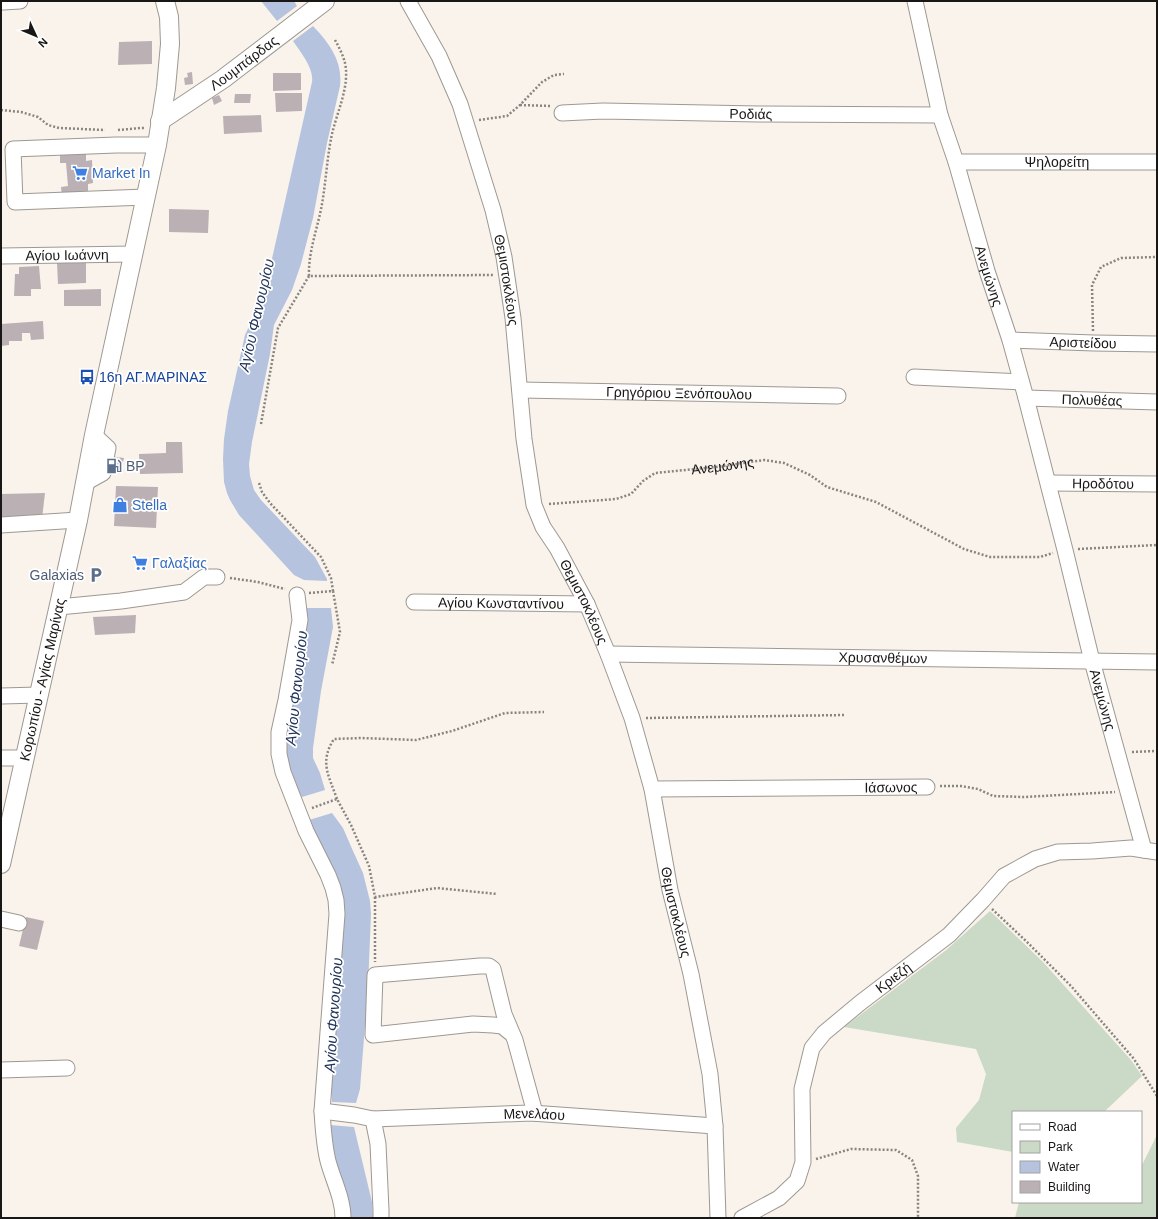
<svg xmlns="http://www.w3.org/2000/svg" width="1158" height="1219" font-family="Arial,sans-serif">
	<style>
		.green { fill: #cbd9c7 }
		.water { fill: #b5c3de }
		.building { fill: #bbb1b5 }
		.lines { fill: none; stroke-linecap: round; stroke-linejoin: round }
		.minor-casing { stroke: #9e9892; stroke-width: 17 }
		.major-casing { stroke: #9e9892; stroke-width: 20 }
		.path { stroke: #88847f; stroke-width: 2.5; stroke-dasharray: 2 2; stroke-linecap: butt }
		.minor { stroke: #fff; stroke-width: 15 }
		.major { stroke: #fff; stroke-width: 18 }
		.labels { text-anchor: middle; dominant-baseline: central; stroke-width: 3.5; stroke-linejoin: round; paint-order: stroke }
		.street-label { font-size: 14px; fill: #191715; stroke: #fff }
		.shop-label { font-size: 14px; fill: #366cbe; stroke: #fff; text-anchor: start }
		.transit-label { font-size: 14px; fill: #164399; stroke: #fff; text-anchor: start }
		.service-label { font-size: 14px; fill: #4e5e75; stroke: #fff; text-anchor: start }
		.water-label { font-size: 15px; font-style: italic; fill: #23355b; stroke: #fff }
	</style>
	<rect width="100%" height="100%" fill="#f9f3ec"/>
	<g class="green">
		<polygon points="990,911 1043,962 1131,1060 1142,1076 1104,1112 1013,1112 1013,1152 957,1142 956,1128 979,1100 986,1074 976,1049 844,1027 945,951"/>
		<polygon points="1156,1137 1157,1137 1157,1218 1015,1218 1019,1202 1141,1202 1141,1167"/>
	</g>
	<g class="water">
		<polygon points="261,1 294,1 297,6 277,21"/>
		<path d="M 313,26 C 329,43 343,61 340,86 L 327,143 L 313,218 L 301,264 L 292,290 L 274,325 L 270,354 L 252,442 L 249,464 L 250,476 L 254,490 L 261,500 L 315,557 L 327,579 L 327,581 L 304,580 L 294,575 L 239,515 L 230,500 L 227,493 L 224,482 L 223,459 L 224,439 L 228,411 L 245,335 L 264,294 L 312,82 C 314,68 301,53 293,41 Z"/>
		<path d="M 307,608 L 331,608 L 333,627 L 321,691 L 313,748 L 313,758 L 320,773 L 325,790 L 302,797 C 295,784 288,770 286,755 C 285,748 287,740 287,733 L 305,628 Z"/>
		<polygon points="332,813 343,828 353,851 363,873 370,901 371,914 368,987 360,1089 356,1103 332,1102 331,1083 342,919 309,820"/>
		<polygon points="330,1125 354,1127 372,1202 373,1218 346,1218 332,1149"/>
	</g>
	<g class="building">
		<polygon points="152,41 152,64 118,65 119,42"/>
		<polygon points="192,72 193,84 185,85 184,78 188,77 187,73"/>
		<polygon points="273,73 301,73 301,90 273,91"/>
		<polygon points="275,93 302,93 302,111 276,112"/>
		<polygon points="235,94 251,94 250,103 234,103"/>
		<polygon points="219,95 222,101 214,105 212,98"/>
		<polygon points="261,115 262,132 224,134 223,116"/>
		<polygon points="86,150 86,161 92,160 93,183 88,184 88,197 62,198 61,187 68,186 66,163 60,163 60,151"/>
		<polygon points="169,209 209,210 208,233 169,232"/>
		<polygon points="86,262 86,283 58,284 57,263"/>
		<polygon points="39,266 41,289 31,289 31,296 14,296 15,274 19,274 19,267"/>
		<polygon points="101,289 101,306 64,306 64,290"/>
		<polygon points="43,321 44,339 31,340 30,333 22,333 22,341 9,341 9,345 1,346 1,324"/>
		<polygon points="166,442 182,442 183,473 140,474 139,454 166,453"/>
		<polygon points="110,456 124,458 120,474 107,471"/>
		<polygon points="116,486 158,487 156,528 114,526"/>
		<polygon points="45,493 42,519 1,518 1,494"/>
		<polygon points="136,615 135,633 95,635 93,617"/>
		<polygon points="26,917 44,921 37,950 19,946"/>
	</g>
	<g class="lines">
		<defs>
			<g id="minor">
				<path id="s2" d="M 408,1 L 439,56 L 460,104 L 493,210 L 504,257 L 513,318 L 524,439 L 534,505 L 543,527 L 557,548 L 587,604 L 608,654 L 632,718 L 652,789 L 670,890 L 691,974 L 710,1074 L 715,1126 L 718,1218"/>
				<path id="s3" d="M 915,1 L 940,115 L 956,162 L 987,271 L 1010,340 L 1026,398 L 1065,550 L 1092,661 L 1144,850"/>
				<polyline points="3,2 20,1"/>
				<path id="s4" d="M 562,113 L 603,111 L 758,114 L 940,115"/>
				<path id="s5" d="M 956,162 L 1157,162"/>
				<polyline points="146,197 15,202 13,149 116,145 157,145"/>
				<path id="s6" d="M 1,256 L 133,254"/>
				<path id="s7" d="M 1010,340 L 1094,343 L 1157,344"/>
				<polyline points="914,377 1021,382"/>
				<path id="s8" d="M 520,390 L 838,396"/>
				<path id="s9" d="M 1026,398 L 1157,402"/>
				<polyline points="85,483 103,473 108,448 94,435"/>
				<path id="s10" d="M 1049,483 L 1157,484"/>
				<polyline points="1,525 78,520"/>
				<path d="M 297,595 L 300,620 L 286,700 L 279,732 L 279,754 L 283,772 L 306,831 L 328,875 L 333,888 L 336,900 L 337,914 L 322,1111 C 323,1128 324,1145 328,1161 C 333,1180 343,1198 343,1218"/>
				<path id="s11" d="M 414,602 L 587,604"/>
				<polyline points="59,607 121,601 184,592 204,577 217,577"/>
				<path id="s12" d="M 608,654 C 791,656 974,659 1157,662"/>
				<polyline points="1,696 39,695"/>
				<polyline points="1,758 25,758"/>
				<path id="s13" d="M 652,789 L 927,787"/>
				<polyline points="1,919 19,923"/>
				<polyline points="512,1034 502,1026 493,1025 473,1024 373,1035 375,975 480,966 489,966 493,969 504,1014 515,1040 535,1113"/>
				<polyline points="1,1070 67,1068"/>
				<path id="s14" d="M 322,1111 L 354,1115 L 373,1119 L 531,1113 L 715,1126"/>
				<polyline points="373,1119 378,1144 381,1210 381,1218"/>
				<path id="s15" d="M 742,1218 L 779,1198 L 797,1181 L 803,1162 L 802,1089 L 812,1048 L 824,1033 L 860,1003 L 949,935 L 983,900 L 1004,876 L 1035,859 L 1058,852 L 1092,851 L 1131,848 L 1157,852"/>
			</g>
			<g id="major">
				<path id="s16" d="M 160,121 L 223,79 L 325,1"/>
				<path id="s17" d="M 1,864 L 78,520 L 94,435 L 157,145 L 166,88 L 170,44 L 169,17 L 165,1"/>
			</g>
		</defs>
		<use href="#minor" class="minor-casing"/>
		<use href="#major" class="major-casing"/>
		<g class="path">
			<path d="M 335,40 C 339,47 343,55 345,63 C 350,86 337,112 332,134 C 327,157 326,181 322,204 C 318,227 308,252 309,276 L 494,275"/>
			<polyline points="520,105 551,106"/>
			<polyline points="1,110 21,112 38,117 48,125 59,128 105,130"/>
			<polyline points="479,120 507,116 520,105 542,82 554,75 564,74"/>
			<polyline points="118,130 141,128 144,128"/>
			<polyline points="1093,331 1092,285 1101,267 1121,258 1157,257"/>
			<polyline points="261,424 278,328 309,276"/>
			<polyline points="259,483 262,492 270,503 321,557 331,578 333,591"/>
			<path id="s1" d="M 549,504 L 616,499 L 631,494 L 643,481 L 655,473 L 716,467 L 764,460 L 784,463 L 810,475 L 827,487 L 876,502 L 964,549 L 990,557 L 1040,557 L 1053,553"/>
			<polyline points="1078,549 1157,545"/>
			<polyline points="230,578 258,582 285,589"/>
			<polyline points="309,593 333,591 340,632 332,665"/>
			<polyline points="646,718 845,715"/>
			<polyline points="1132,752 1157,751"/>
			<polyline points="940,786 961,786 978,789 993,796 1024,797 1115,792"/>
			<path d="M 337,799 C 329,776 319,762 334,739 L 361,738 L 416,740 L 452,731 L 505,713 L 544,712"/>
			<polyline points="312,808 337,799 351,825 369,866 375,897 437,888 497,894"/>
			<polyline points="375,897 375,962"/>
			<polyline points="992,909 1026,941 1071,986 1134,1059 1157,1096"/>
			<polyline points="816,1159 851,1149 896,1150 912,1160 918,1176 918,1218"/>
		</g>
		<use href="#minor" class="minor"/>
		<use href="#major" class="major"/>
	</g>
	<defs>
		<symbol id="supermarket-bare" viewBox="-9 -9 18 18"><path d="M-6-5.5h2.5l.6 2H6L4.5 2H-2.5L-4.4-4H-6ZM-1.5 3.2a1.3 1.3 0 1 0 .1 0ZM3 3.2a1.3 1.3 0 1 0 .1 0Z" fill="#3f7fe0" stroke="#fff" stroke-width="2.5" paint-order="stroke"/></symbol>
		<symbol id="bus-bare" viewBox="-9 -9 18 18"><path d="M-5-6H5V4H4V6H2V4H-2V6H-4V4H-5ZM-3.5-4V0h7V-4ZM-3.5 1.2v1.5H-2V1.2ZM2 1.2v1.5H3.5V1.2Z" fill="#1a4fb4" stroke="#fff" stroke-width="2.5" paint-order="stroke"/></symbol>
		<symbol id="fuel-bare" viewBox="-9 -9 18 18"><path d="M-5.5-6h7V0h2V4h1.3V-2.5L3-4.5l.8-.8L6-3V5H2.5V1h-1V6h-7ZM-4.2-4.7v3.2H.2V-4.7Z" fill="#5c6f8a" stroke="#fff" stroke-width="2.5" paint-order="stroke"/></symbol>
		<symbol id="shop-bare" viewBox="-9 -9 18 18"><path d="M-5-2.5h2.3a2.7 3.5 0 0 1 5.4 0H5L5.5 6h-11ZM-1.5-2.5h3a1.5 2.3 0 0 0-3 0Z" fill="#3f7fe0" stroke="#fff" stroke-width="2.5" paint-order="stroke"/></symbol>
		<symbol id="parking-bare" viewBox="-9 -9 18 18"><path d="M-3.5-5.5H1a3.5 3.5 0 0 1 0 7H-1V5.5H-3.5ZM-1-3.4V-.6H.8a1.4 1.4 0 0 0 0-2.8Z" fill="#5c6f8a" stroke="#fff" stroke-width="2.5" paint-order="stroke"/></symbol>
	</defs>
	<g fill-rule="evenodd">
		<use href="#supermarket-bare" x="69" y="162" width="22" height="22"/>
		<use href="#bus-bare" x="76" y="366" width="22" height="22"/>
		<use href="#fuel-bare" x="103" y="455" width="22" height="22"/>
		<use href="#shop-bare" x="109" y="494" width="22" height="22"/>
		<use href="#supermarket-bare" x="129" y="552" width="22" height="22"/>
		<use href="#parking-bare" x="85" y="564" width="22" height="22"/>
	</g>
	<g class="labels">
		<g class="street-label">
			<text stroke="none"><textPath href="#s16" startOffset="102">Λουμπάρδας</textPath></text>
			<text stroke="none"><textPath href="#s4" startOffset="189">Ροδιάς</textPath></text>
			<text stroke="none"><textPath href="#s5" startOffset="101">Ψηλορείτη</textPath></text>
			<text stroke="none"><textPath href="#s6" startOffset="66">Αγίου Ιωάννη</textPath></text>
			<text stroke="none"><textPath href="#s3" startOffset="285">Ανεμώνης</textPath></text>
			<text stroke="none"><textPath href="#s2" startOffset="298">Θεμιστοκλέους</textPath></text>
			<text stroke="none"><textPath href="#s7" startOffset="73">Αριστείδου</textPath></text>
			<text stroke="none"><textPath href="#s8" startOffset="159">Γρηγόριου Ξενόπουλου</textPath></text>
			<text stroke="none"><textPath href="#s9" startOffset="66">Πολυθέας</textPath></text>
			<text stroke="none"><textPath href="#s1" startOffset="183">Ανεμώνης</textPath></text>
			<text stroke="none"><textPath href="#s10" startOffset="54">Ηροδότου</textPath></text>
			<text stroke="none"><textPath href="#s11" startOffset="87">Αγίου Κωνσταντίνου</textPath></text>
			<text stroke="none"><textPath href="#s2" startOffset="634">Θεμιστοκλέους</textPath></text>
			<text stroke="none"><textPath href="#s12" startOffset="275">Χρυσανθέμων</textPath></text>
			<text stroke="none"><textPath href="#s17" startOffset="189">Κορωπίου - Αγίας Μαρίνας</textPath></text>
			<text stroke="none"><textPath href="#s3" startOffset="724">Ανεμώνης</textPath></text>
			<text stroke="none"><textPath href="#s13" startOffset="239">Ιάσωνος</textPath></text>
			<text stroke="none"><textPath href="#s2" startOffset="959">Θεμιστοκλέους</textPath></text>
			<text stroke="none"><textPath href="#s15" startOffset="310">Κριεζή</textPath></text>
			<text stroke="none"><textPath href="#s14" startOffset="213">Μενελάου</textPath></text>
		</g>
		<g class="shop-label">
			<text x="92" y="173">Market In</text>
			<text x="132" y="505">Stella</text>
			<text x="152" y="563">Γαλαξίας</text>
		</g>
		<g class="transit-label">
			<text x="99" y="377">16η ΑΓ.ΜΑΡΙΝΑΣ</text>
		</g>
		<g class="service-label">
			<text x="126" y="466">BP</text>
			<text x="84" y="575" text-anchor="end">Galaxias</text>
		</g>
		<g class="water-label">
			<text transform="translate(256 315) rotate(-77)">Αγίου Φανουρίου</text>
			<text transform="translate(296 688) rotate(-84)">Αγίου Φανουρίου</text>
			<text transform="translate(333 1015) rotate(-86)">Αγίου Φανουρίου</text>
		</g>
	</g>
	<rect width="1158" height="1219" fill="none" stroke="#191715" stroke-width="4"/>
	<rect x="1012" y="1111" width="130" height="92" fill="#ffffff" stroke="#a3a2a1"/>
	<rect x="1020" y="1124" width="20" height="6" fill="#ffffff" stroke="#a3a2a1"/>
	<text x="1048" y="1131" font-size="12" fill="#191715">Road</text>
	<rect x="1020" y="1141" width="20" height="12" fill="#cbd9c7" stroke="#a3a2a1"/>
	<text x="1048" y="1151" font-size="12" fill="#191715">Park</text>
	<rect x="1020" y="1161" width="20" height="12" fill="#b5c3de" stroke="#a3a2a1"/>
	<text x="1048" y="1171" font-size="12" fill="#191715">Water</text>
	<rect x="1020" y="1181" width="20" height="12" fill="#bbb1b5" stroke="#a3a2a1"/>
	<text x="1048" y="1191" font-size="12" fill="#191715">Building</text>
	<g transform="translate(36 36) rotate(134)" stroke="#ffffff" stroke-width="3" paint-order="stroke">
	<path d="M0-3L7 15L0 10L-7 15Z" fill="#191715"/>
	<text y="-6" font-size="11" font-weight="bold" text-anchor="middle" fill="#191715">N</text>
	</g>
</svg>
